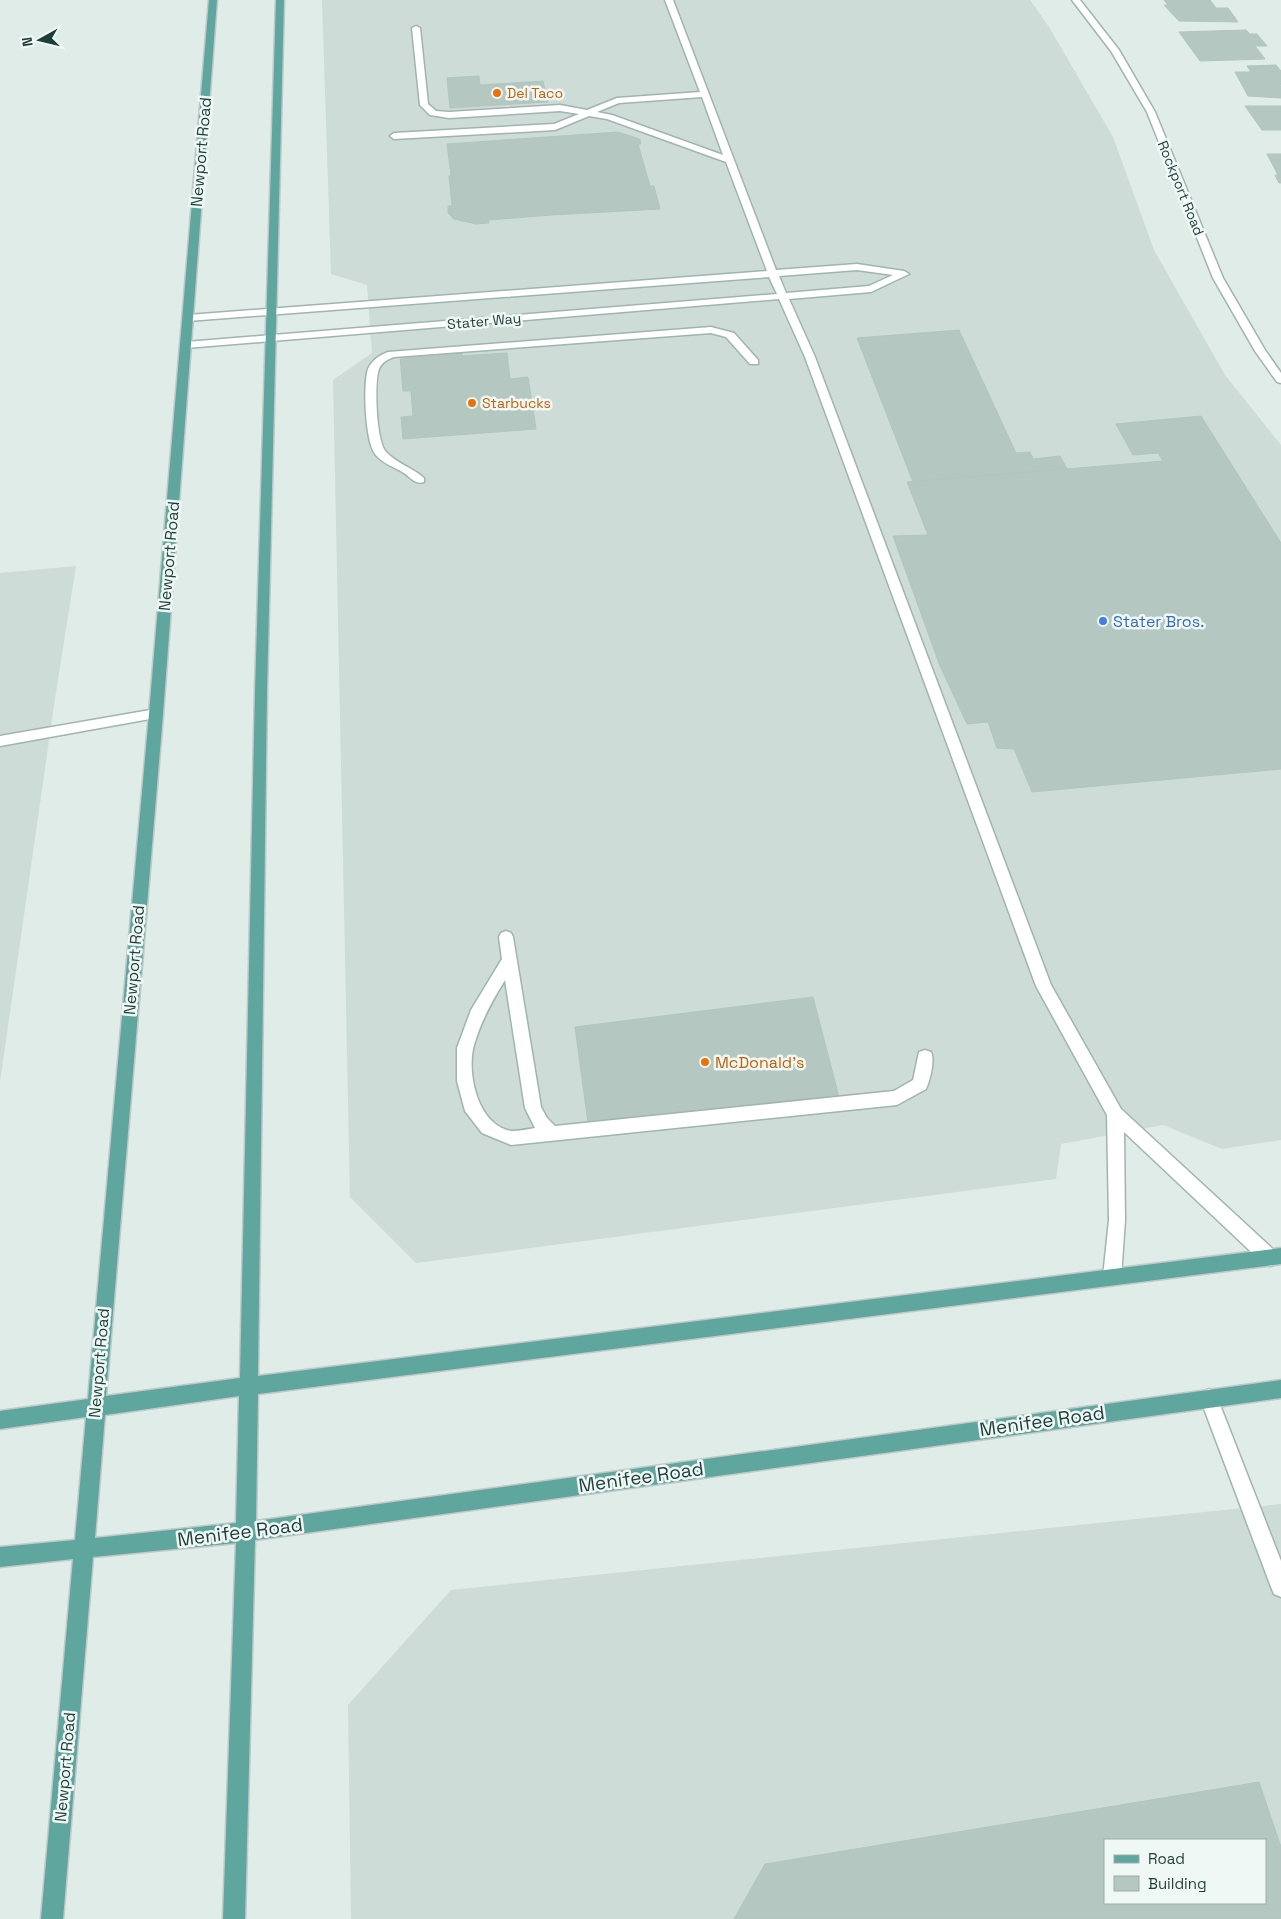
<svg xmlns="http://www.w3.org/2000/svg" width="1281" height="1919" font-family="'Space Grotesk',sans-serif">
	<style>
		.built { fill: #cddcd7; fill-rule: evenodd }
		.building { fill: #b4c7c1; stroke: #b1c6c0; fill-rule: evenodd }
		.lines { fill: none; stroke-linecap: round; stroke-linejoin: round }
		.minor-casing { stroke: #a1b4b0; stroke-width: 3 }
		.major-casing { stroke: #c0c9c8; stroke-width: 3 }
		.minor { fill: #fff; fill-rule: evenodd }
		.major { fill: #5fa69e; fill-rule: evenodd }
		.food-dot { fill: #e8710a; stroke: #f0f8f5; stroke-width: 2 }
		.shop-dot { fill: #3f7fe0; stroke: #f0f8f5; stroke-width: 2 }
		.labels { text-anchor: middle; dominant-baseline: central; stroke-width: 5; stroke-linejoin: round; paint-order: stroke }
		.far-food-label { font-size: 14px; fill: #c56008; stroke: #f0f8f5; text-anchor: start }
		.far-street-label { font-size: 14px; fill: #1e3e3a; stroke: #f0f8f5 }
		.street-label { font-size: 16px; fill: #1e3e3a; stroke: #f0f8f5 }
		.shop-label { font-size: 16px; fill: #366cbe; stroke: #f0f8f5; text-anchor: start }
		.food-label { font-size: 16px; fill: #c56008; stroke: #f0f8f5; text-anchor: start }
		.near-street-label { font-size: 19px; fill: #1e3e3a; stroke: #f0f8f5 }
	</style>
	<rect width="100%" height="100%" fill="#dfece8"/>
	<g class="built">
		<polygon points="322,0 1030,0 1049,27 1113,137 1154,250 1225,375 1281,445 1281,1140 1222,1149 1163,1125 1061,1144 1056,1179 416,1263 350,1197 333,380 372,353 367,285 331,274"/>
		<polygon points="76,566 56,692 0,1082 0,573"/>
		<path d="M 1281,1504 L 1281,1919 L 351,1919 L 348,1705 L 451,1590 ZM 1105,1840 L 1265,1840 L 1265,1903 L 1105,1903 Z"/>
	</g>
	<g class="building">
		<polygon points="1164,0 1210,0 1216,8 1228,8 1238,22 1179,21 1164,5 1168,5"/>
		<polygon points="1246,30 1250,34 1257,34 1267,46 1255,46 1265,59 1200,61 1179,32"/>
		<polygon points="1276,65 1281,71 1281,85 1276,85 1281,86 1281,98 1248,96 1235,72 1251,72 1247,66"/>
		<polygon points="479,76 480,85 543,81 548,102 450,108 447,78"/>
		<polygon points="1245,106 1281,106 1281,130 1262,130"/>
		<polygon points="618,132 640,139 641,144 638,144 650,186 654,186 660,209 552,215 489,220 489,223 476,224 454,219 448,213 448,206 452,206 449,176 451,175 447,144"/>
		<polygon points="1267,154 1281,154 1281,183 1279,183 1275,175 1278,175"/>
		<polygon points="959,330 1016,453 1030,452 1033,459 1060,456 1067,469 913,482 857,338"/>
		<polygon points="457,350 457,352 462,352 462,356 507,353 510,379 528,377 536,429 403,439 401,417 413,416 411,391 403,391 400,356"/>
		<polygon points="1201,416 1281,543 1281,769 1032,792 1014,749 997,748 988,722 967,724 940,666 893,536 928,535 907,482 1163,461 1158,453 1133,455 1116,424"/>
		<polygon points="813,997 839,1097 589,1130 575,1027"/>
		<path d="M 1259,1782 L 1281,1847 L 1281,1919 L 734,1919 L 765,1864 ZM 1105,1840 L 1265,1840 L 1265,1903 L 1105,1903 Z"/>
	</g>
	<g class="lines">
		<defs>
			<g id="minor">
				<path d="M 665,0 L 673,0 L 776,270 L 857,264 L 904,271 L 909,274 L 871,292 L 789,299 L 815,357 L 1051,985 L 1121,1109 L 1276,1252 L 1279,1258 L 1276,1264 L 1270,1266 L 1264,1264 L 1124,1132 L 1125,1220 L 1121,1277 L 1118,1283 L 1112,1285 L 1106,1283 L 1103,1277 L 1109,1220 L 1107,1115 L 1036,986 L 805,357 L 779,299 L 186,348 L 181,345 L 186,342 L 777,294 L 769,277 L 188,321 L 183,318 L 188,315 L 767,271 L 726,162 L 607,119 L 589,116 L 555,130 L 394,139 L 390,136 L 394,133 L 554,124 L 579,114 L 560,111 L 449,118 L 430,115 L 420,105 L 412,28 L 416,26 L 420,28 L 428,104 L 436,111 L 449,112 L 560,105 L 587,110 L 617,98 L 700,92 ZM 702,97 L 723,155 L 612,115 L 597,112 L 619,103 ZM 857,270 L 893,275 L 869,286 L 786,293 L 779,276 Z"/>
				<polygon points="1072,0 1080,0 1119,50 1155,112 1223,278 1265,350 1281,373 1281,383 1277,382 1255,351 1213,278 1147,112 1111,51"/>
				<path d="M 711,327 L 734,333 L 758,360 L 758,364 L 750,364 L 726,337 L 711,333 L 394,357 C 388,359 381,363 379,369 C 374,382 376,441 386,452 C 396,463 413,468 424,478 L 424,482 C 416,485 411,478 404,473 C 394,467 382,463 375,454 C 365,440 363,385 368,369 C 372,360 380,355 388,352 Z"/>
				<polygon points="156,709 161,711 163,714 161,717 0,746 0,736"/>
				<path d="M 506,931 L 511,933 L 513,937 L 541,1107 L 547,1118 L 555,1126 L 894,1091 L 913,1080 L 919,1052 L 925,1050 L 931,1052 C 935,1061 930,1080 926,1089 L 897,1105 L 511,1145 L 482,1133 L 465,1111 L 457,1081 L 457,1048 L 471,1010 L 502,959 L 499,937 L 501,933 ZM 505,980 L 525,1108 L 535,1128 C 528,1129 520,1131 512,1131 C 478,1127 466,1073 474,1045 C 481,1021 492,1001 505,980 Z"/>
				<polygon points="1209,1389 1215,1392 1281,1561 1281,1597 1274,1594 1271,1587 1200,1398 1203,1392"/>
			</g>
			<path id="major" d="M 209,0 L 217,0 L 163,714 L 106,1396 L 240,1378 L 255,691 L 276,0 L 284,0 L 267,691 L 258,1376 L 1281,1248 L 1281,1264 L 258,1394 L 256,1521 L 1281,1380 L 1281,1398 L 255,1540 L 245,1919 L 223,1919 L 236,1543 L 93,1557 L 63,1919 L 41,1919 L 73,1559 L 0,1567 L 0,1547 L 75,1540 L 86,1417 L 0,1429 L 0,1411 L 88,1399 L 149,714 ZM 239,1396 L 236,1523 L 95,1538 L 105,1415 Z"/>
		</defs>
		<use href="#minor" class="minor-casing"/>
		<use href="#major" class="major-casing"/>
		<use href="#minor" class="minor"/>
		<use href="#major" class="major"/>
	</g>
	<g class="food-dot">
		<circle cx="497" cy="93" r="5"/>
		<circle cx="472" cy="403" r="5"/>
		<circle cx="705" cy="1062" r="5"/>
	</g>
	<circle class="shop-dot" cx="1103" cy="621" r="5"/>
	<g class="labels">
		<g class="far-food-label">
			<text x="507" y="93">Del Taco</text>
			<text x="482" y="403">Starbucks</text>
		</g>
		<g class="far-street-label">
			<text transform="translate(1181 188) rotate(68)">Rockport Road</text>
			<text transform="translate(484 321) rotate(-5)">Stater Way</text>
		</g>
		<g class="street-label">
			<text transform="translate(201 152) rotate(-85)">Newport Road</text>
			<text transform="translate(169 556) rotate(-85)">Newport Road</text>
			<text transform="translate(134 960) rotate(-85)">Newport Road</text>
			<text transform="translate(99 1363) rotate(-85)">Newport Road</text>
			<text transform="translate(65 1767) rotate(-85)">Newport Road</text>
		</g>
		<g class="shop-label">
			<text x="1113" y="621">Stater Bros.</text>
		</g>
		<g class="food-label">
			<text x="715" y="1062">McDonald's</text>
		</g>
		<g class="near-street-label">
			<text transform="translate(1042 1421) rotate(-8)">Menifee Road</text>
			<text transform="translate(641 1477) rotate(-8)">Menifee Road</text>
			<text transform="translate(240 1532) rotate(-7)">Menifee Road</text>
		</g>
	</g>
	<rect x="1104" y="1839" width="162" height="65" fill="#f0f8f5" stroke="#9caeaa"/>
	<rect x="1114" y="1855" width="25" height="8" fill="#5fa69e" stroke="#9caeaa"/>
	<text x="1148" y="1864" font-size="15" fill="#1e3e3a">Road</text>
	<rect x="1114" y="1876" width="25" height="15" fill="#b4c7c1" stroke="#9caeaa"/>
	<text x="1148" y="1889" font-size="15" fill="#1e3e3a">Building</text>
	<g transform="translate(40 40) rotate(262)" stroke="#f0f8f5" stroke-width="4" paint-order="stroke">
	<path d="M0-4L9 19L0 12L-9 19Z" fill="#1e3e3a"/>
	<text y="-8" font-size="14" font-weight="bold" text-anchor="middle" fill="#1e3e3a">N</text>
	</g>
</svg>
